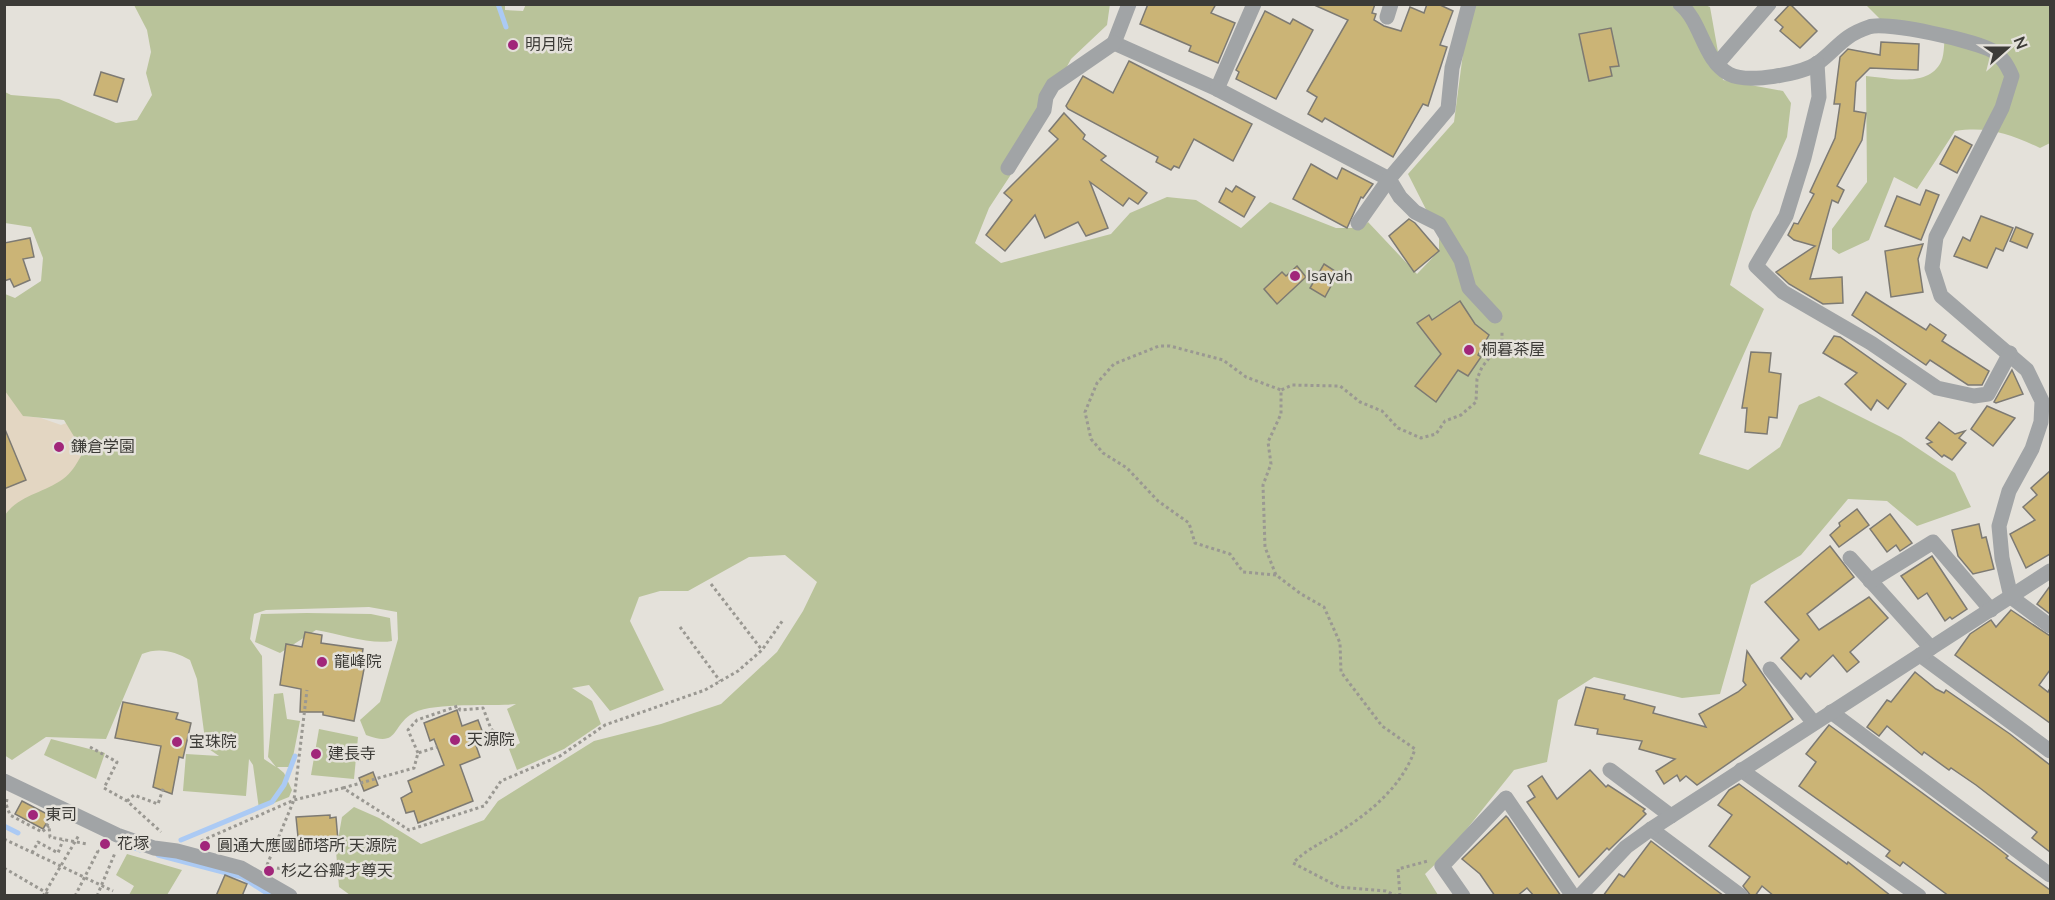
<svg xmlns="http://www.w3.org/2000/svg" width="2055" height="900" font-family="'Nunito Sans','Noto Sans JP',sans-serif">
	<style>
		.education { fill: #e3d6c2 }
		.green { fill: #b9c39a }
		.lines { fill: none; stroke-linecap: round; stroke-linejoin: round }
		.stream { stroke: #abcaf4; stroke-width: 5 }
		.building { fill: #cbb476; stroke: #7d7a73; stroke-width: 1.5 }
		.path { stroke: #9a9892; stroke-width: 3; stroke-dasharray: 3 3; stroke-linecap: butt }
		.minor { stroke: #a1a4a6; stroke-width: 15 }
		.poi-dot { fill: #a1267a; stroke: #e4e1da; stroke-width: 2 }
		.labels { text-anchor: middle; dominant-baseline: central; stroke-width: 5; stroke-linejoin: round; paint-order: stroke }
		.poi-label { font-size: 16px; fill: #3c3b37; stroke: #e4e1da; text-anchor: start }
	</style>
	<rect width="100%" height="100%" fill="#e4e1da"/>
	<polygon class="education" points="4,385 24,416 41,418 61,425 100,411 123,469 4,534"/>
	<g class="green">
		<path d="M 505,4 L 505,10 L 523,11 L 526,4 L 1110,4 L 1107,25 L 1071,59 L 1044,110 L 1033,141 L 989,208 L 975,243 L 1001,263 L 1111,234 L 1130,213 L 1167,197 L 1196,200 L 1241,228 L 1270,202 L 1336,228 L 1362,228 L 1368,222 L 1417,274 L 1439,251 L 1439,235 L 1408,174 L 1454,122 L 1465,38 L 1473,5 L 1705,5 L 1710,7 L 1723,80 L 1783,91 L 1791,103 L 1787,137 L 1752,212 L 1730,285 L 1764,309 L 1699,454 L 1748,470 L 1780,447 L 1799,405 L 1819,396 L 1901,437 L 1955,473 L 1971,507 L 1917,526 L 1887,501 L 1848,499 L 1801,555 L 1751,585 L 1720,694 L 1682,698 L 1594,677 L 1558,700 L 1547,762 L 1514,770 L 1450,850 L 1425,874 L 1438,895 L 350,895 L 339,887 L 336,851 L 342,817 L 354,807 L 379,818 L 421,844 L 484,820 L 498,801 L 594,741 L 661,724 L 721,704 L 777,652 L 803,611 L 817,582 L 785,555 L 749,557 L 688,591 L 660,591 L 639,597 L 630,621 L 664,690 L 610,711 L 589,685 L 572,688 L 592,701 L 601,724 L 564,749 L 517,770 L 509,749 L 520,743 L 507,709 L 516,704 C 491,707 430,701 410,715 C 391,729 398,747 366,735 L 360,720 L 380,702 L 398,639 L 397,612 L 369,607 L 266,610 L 254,614 L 250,639 L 262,656 L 264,759 L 276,767 L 268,757 L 274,694 L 283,693 L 287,719 L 300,721 L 291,767 L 277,767 L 284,773 L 292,790 L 289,797 L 259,809 L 253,765 L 249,759 L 246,796 L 183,791 L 186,754 L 219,756 L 206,747 L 197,679 L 190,660 C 174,651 159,647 142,654 L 106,739 L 46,737 L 12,760 L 4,755 L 5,515 C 19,495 44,493 63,479 C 71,473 76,465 81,456 L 78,443 L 64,420 L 23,416 L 5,391 L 5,294 L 15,298 L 41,281 L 43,258 L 31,227 L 5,223 L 5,92 L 11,95 L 59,99 L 116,123 L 137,120 L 152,95 L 146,73 L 151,52 L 147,30 L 134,5 L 131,5 Z"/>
		<path d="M 1866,5 L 2050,5 L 2050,143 L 2040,148 C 2010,134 1988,126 1955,131 L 1917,189 L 1894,177 L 1869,240 L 1839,254 L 1832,249 L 1832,229 L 1867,182 L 1866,76 C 1890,78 1928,88 1941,62 C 1945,54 1944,38 1945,29 L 1882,21 Z"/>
		<path d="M 307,613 L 371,614 L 390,618 L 392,641 C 371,645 340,634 316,630 L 280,653 L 255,642 L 261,614 Z"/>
		<polygon points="319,729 358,737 354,779 311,775"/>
		<polygon points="51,739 105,753 96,779 44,755"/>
		<polygon points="127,854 182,870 167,895 129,895 134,886 116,875"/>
	</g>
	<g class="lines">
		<g class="stream">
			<polyline points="498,4 506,27"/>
			<polyline points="4,826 18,833"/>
			<polyline points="181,840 272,802 284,785 295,756"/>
			<polyline points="121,843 140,850"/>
			<polyline points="158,855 242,877 271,896"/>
		</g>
	</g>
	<g class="building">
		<polygon points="1148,4 1216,4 1211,13 1235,23 1218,63 1189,51 1191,46 1140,24"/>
		<polygon points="1312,4 1375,4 1372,13 1376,14 1374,20 1384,26 1401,31 1410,7 1424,13 1427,4 1438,4 1453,11 1440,45 1447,47 1428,106 1423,104 1393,157 1325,118 1322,122 1308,114 1317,97 1307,91 1348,20"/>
		<polygon points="1790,4 1817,31 1800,48 1780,31 1783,27 1775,20"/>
		<polygon points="1265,11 1290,24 1293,19 1313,30 1276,99 1236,79 1239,72 1236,70"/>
		<polygon points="1611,28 1619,66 1610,67 1612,76 1589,81 1579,34"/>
		<polygon points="1881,42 1919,44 1918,70 1870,68 1856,82 1854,111 1866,113 1862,140 1837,186 1844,190 1838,203 1832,200 1810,279 1842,277 1843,303 1823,304 1789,284 1776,272 1815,246 1794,240 1788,235 1794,223 1798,224 1814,194 1810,192 1835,138 1840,104 1834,104 1840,57 1848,49 1880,55"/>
		<polygon points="1129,61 1252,124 1233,161 1194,139 1179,168 1174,166 1171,170 1156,162 1158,157 1068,109 1066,106 1083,76 1113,93"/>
		<polygon points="101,72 124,79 117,102 94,95"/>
		<polygon points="1064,113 1085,135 1083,139 1106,156 1101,160 1147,193 1138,204 1129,198 1123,206 1090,182 1108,228 1086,236 1078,222 1045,238 1035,215 1005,251 986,235 1012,200 1004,193 1058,139 1049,131"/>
		<polygon points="1955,136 1972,145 1957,173 1940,164"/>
		<polygon points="1311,164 1337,179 1342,168 1373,184 1363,198 1361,197 1347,228 1293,199"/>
		<polygon points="1236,186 1255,197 1244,217 1219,202 1226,188 1232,192"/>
		<polygon points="1926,190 1939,195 1921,240 1885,226 1897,196 1920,205"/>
		<polygon points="1981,216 2013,228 2003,251 1996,248 1987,268 1954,256 1963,237 1970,241"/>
		<polygon points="1409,219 1415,223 1439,251 1414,272 1389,236"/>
		<polygon points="2016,227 2033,234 2027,248 2010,241"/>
		<polygon points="30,238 34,257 23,259 30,280 14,287 10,279 4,281 4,243"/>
		<polygon points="1923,244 1918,259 1923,292 1891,297 1885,251"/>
		<polygon points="1324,264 1338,273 1325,297 1310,288"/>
		<polygon points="1297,266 1306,277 1277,304 1264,289 1282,272 1286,276"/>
		<polygon points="1866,292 1926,330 1930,324 1946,335 1942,341 1989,371 1982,385 1968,385 1930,360 1926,365 1852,315"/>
		<polygon points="1460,301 1475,324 1489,335 1478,355 1481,357 1468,376 1458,370 1436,402 1415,386 1441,354 1417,323 1429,315 1432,320"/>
		<polygon points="1834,336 1840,337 1906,384 1888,409 1877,400 1871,410 1845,384 1857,373 1823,353"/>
		<polygon points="1751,352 1771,353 1769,372 1781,374 1777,418 1769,417 1767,434 1745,432 1747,408 1742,408"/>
		<polygon points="2012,370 2023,394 1996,403 1994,402"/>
		<polygon points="1987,406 2015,418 1993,446 1971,429"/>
		<polygon points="1939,422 1955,434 1965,431 1959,438 1966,443 1952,460 1944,455 1942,457 1927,444 1932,442 1926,438"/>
		<polygon points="4,427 26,480 4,489"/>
		<polygon points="2050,471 2050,554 2026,568 2010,534 2035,520 2023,507 2037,495 2031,488"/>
		<polygon points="1857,509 1869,525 1839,547 1830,535 1840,526 1839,523"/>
		<polygon points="1890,514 1912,543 1900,551 1896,545 1887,552 1870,529"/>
		<polygon points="1979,524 1982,538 1986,537 1994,569 1973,574 1958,556 1952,530"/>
		<polygon points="1830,546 1854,577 1807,614 1819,630 1869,597 1888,618 1850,652 1859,662 1847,672 1833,655 1810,677 1806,673 1801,679 1781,658 1799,640 1765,602"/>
		<polygon points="1932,556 1967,609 1952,619 1950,617 1945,621 1927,593 1918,599 1901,576"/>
		<polygon points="2050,586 2050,614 2037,604"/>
		<polygon points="2011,610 2050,636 2050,670 2039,685 2048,692 2050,688 2050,723 1955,655 1970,634 1991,620 1996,627"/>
		<polygon points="305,632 322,635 321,643 363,649 360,669 364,669 354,721 323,715 323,712 300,712 301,689 280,685 286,644 302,647"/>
		<polygon points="1747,651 1793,719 1697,785 1686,776 1680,781 1677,775 1664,784 1656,771 1675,759 1639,749 1642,741 1597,734 1598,729 1575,725 1586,687 1625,695 1624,699 1655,707 1653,713 1706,727 1699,714 1738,692 1746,685 1743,681"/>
		<polygon points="1915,672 1936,689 1944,693 1946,690 2010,734 2050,765 2050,852 2032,838 2037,832 1976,785 1951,768 1949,770 1924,752 1922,755 1887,726 1879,736 1867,727 1887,700 1891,702"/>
		<polygon points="123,702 178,713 176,719 191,723 183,758 179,757 172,794 153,787 161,746 115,738"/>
		<polygon points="457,710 462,726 478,720 484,736 474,740 480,757 460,765 473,801 418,823 414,811 406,813 401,798 412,792 408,781 444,765 434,739 430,741 424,723"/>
		<polygon points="1829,725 1995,846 2008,856 2006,858 2050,890 2050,896 1949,896 1903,862 1900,866 1886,856 1890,851 1799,786 1816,762 1806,754"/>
		<polygon points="1590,770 1606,787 1608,785 1645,809 1643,811 1646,814 1609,850 1607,848 1579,877 1527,802 1535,797 1528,786 1542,776 1557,799"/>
		<polygon points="373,772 378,785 364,791 359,778"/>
		<polygon points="1739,784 1847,864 1848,862 1891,896 1774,896 1762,886 1755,896 1751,896 1743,886 1750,877 1709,846 1732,815 1718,805 1729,790"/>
		<polygon points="22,801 51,816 43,829 15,814"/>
		<polygon points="330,815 330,818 336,817 338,841 333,841 333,845 299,847 296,817"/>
		<polygon points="1506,816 1508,818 1561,896 1534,896 1527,888 1517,896 1495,896 1480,874 1462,859"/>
		<polygon points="1651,841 1697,876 1724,896 1603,896 1619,874 1624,877"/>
		<polygon points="225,875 247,884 242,896 216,896"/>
	</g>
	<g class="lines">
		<g class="path">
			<polyline points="1276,575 1243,572 1230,554 1195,543 1189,523 1158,501 1127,468 1103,453 1091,439 1085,412 1097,383 1114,364 1159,346 1170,346 1223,360 1246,377 1281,390"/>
			<polyline points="711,584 762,650"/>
			<polyline points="680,627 720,681"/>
			<polyline points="90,747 117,762 104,788 127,801 161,832"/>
			<polyline points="418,753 408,730 417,720 458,706 460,710 483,708 491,729 500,736"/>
			<polyline points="343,788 414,768 418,753 437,747"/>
			<polyline points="7,799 6,804 10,815 42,832 49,826"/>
			<polyline points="127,801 134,795 158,804 164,786"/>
			<polyline points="46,824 49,826 50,837 87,844"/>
			<polyline points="4,839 113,891"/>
			<polyline points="201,841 294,800 343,788 409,830 484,806 501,781 560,756 605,725 705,690 738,671 762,650 783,620"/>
			<polyline points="32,853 38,842 58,853 63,840"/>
			<polyline points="267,865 294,800 307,690"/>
			<polyline points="4,868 52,896"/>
			<polyline points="277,868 287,870"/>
			<polyline points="43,896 79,835"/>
			<polyline points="75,896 98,851 95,850"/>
			<polyline points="97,896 115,853"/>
			<path d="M 1397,896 L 1386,891 L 1339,887 L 1293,863 C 1305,851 1317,845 1331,837 C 1366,816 1402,788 1415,749 L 1382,726 L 1341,672 L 1340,643 L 1324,607 L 1301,594 L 1276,575 L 1270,560 L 1265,547 L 1263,485 L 1271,464 L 1268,442 L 1281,414 L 1281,390 L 1292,385 L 1340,386 L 1360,402 L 1382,411 L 1398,428 L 1421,438 L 1436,434 L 1445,421 L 1461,415 L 1476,402 L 1477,379 L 1482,367 L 1502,342 L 1502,331"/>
			<polyline points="1400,896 1398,869 1428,861"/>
		</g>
		<g class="minor">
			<polyline points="1129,4 1114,43 1217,89 1389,179 1400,197 1415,212 1439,224 1461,260 1469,288 1495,316"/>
			<path d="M 1680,4 C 1702,22 1703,60 1729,74 C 1748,84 1801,74 1818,63 C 1838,48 1842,36 1869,27 C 1887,21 1976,41 1993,51 C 2003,58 2007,65 2012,76 L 2002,108 L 1936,237 L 1932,268 L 1941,296 L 2027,370 L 2042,401 L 2041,422 L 2032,449 L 2009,491 L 1999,526 L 2002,558 L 2011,597 L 2050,626"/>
			<polyline points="1387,17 1391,4"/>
			<polyline points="1817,63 1819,97 1804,158 1786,216 1756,266 1783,292 1871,343 1937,388 1974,396 1988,394 2010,353"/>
			<polyline points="1717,64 1769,4"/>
			<polyline points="1217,89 1254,4"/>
			<polyline points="1008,168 1044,110 1046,97 1053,85 1114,43"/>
			<polyline points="1358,223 1389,179 1448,109 1452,68 1469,4"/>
			<polyline points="1850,558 1931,648"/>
			<polyline points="1870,581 1933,542 1991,610"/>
			<polyline points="1920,655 2050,751"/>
			<polyline points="1770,669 1814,723"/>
			<polyline points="1831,712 2050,875"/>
			<polyline points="1610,770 1671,816"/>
			<polyline points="1741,770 1919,896"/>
			<polyline points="4,781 117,835 154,848 177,851 241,868 290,896"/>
			<polyline points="1651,829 1741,896"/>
			<polyline points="1463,896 1442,866 1506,798 1573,896"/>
			<polyline points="1580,896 1626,847 1651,829 2050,571"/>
		</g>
	</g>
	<g class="poi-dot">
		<circle cx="513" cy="45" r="6"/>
		<circle cx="1295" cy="276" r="6"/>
		<circle cx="1469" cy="350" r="6"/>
		<circle cx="59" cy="447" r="6"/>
		<circle cx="322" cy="662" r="6"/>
		<circle cx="455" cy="740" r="6"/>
		<circle cx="177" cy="742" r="6"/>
		<circle cx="316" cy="754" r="6"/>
		<circle cx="33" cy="815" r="6"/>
		<circle cx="105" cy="844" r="6"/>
		<circle cx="205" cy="846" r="6"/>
		<circle cx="269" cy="871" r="6"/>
	</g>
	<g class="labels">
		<g class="poi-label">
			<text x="525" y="45">明月院</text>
			<text x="1307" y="276">Isayah</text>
			<text x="1481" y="350">桐暮茶屋</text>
			<text x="71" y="447">鎌倉学園</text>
			<text x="334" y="662">龍峰院</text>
			<text x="467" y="740">天源院</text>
			<text x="189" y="742">宝珠院</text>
			<text x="328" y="754">建長寺</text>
			<text x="45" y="815">東司</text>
			<text x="117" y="844">花塚</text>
			<text x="217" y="846">圓通大應國師塔所 天源院</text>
			<text x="281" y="871">杉之谷瓣才尊天</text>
		</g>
	</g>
	<rect width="2055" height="900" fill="none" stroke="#3c3b37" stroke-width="12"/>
	<g transform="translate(2007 48) rotate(69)" stroke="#e4e1da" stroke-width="4.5" paint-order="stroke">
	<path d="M0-4.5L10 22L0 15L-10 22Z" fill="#3c3b37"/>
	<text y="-9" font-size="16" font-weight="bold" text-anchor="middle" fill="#3c3b37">N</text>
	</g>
</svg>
